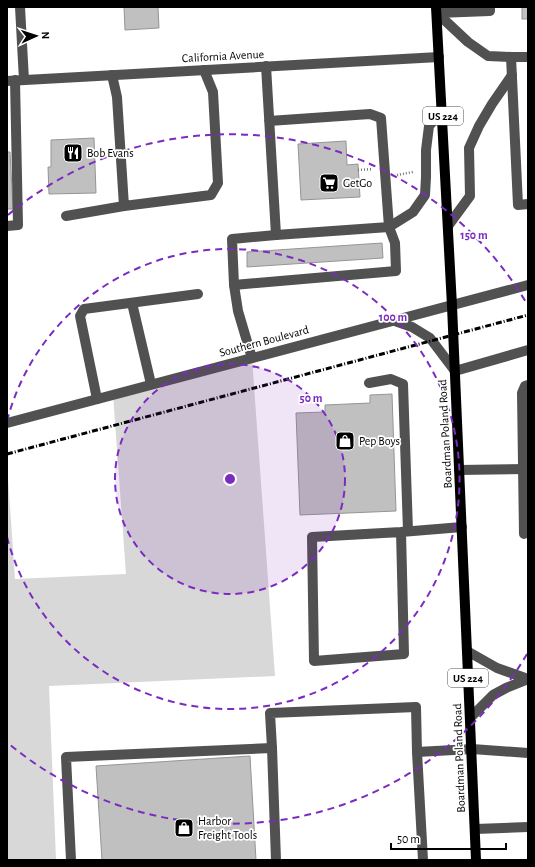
<svg xmlns="http://www.w3.org/2000/svg" width="535" height="867" font-family="'Alegreya Sans',sans-serif">
	<style>
		.green { fill: #d8d8d8 }
		.building { fill: #c0c0c0; stroke: #959595 }
		.lines { fill: none; stroke-linecap: round; stroke-linejoin: round }
		.path { stroke: #737373; stroke-width: 2.5; stroke-dasharray: 1 2; stroke-linecap: butt }
		.minor { stroke: #515151; stroke-width: 10 }
		.major { stroke: #000; stroke-width: 10 }
		.rail { stroke: #000; stroke-width: 3; stroke-dasharray: 6 2 1 2; stroke-linecap: butt }
		.ring { fill: none; stroke: #7b2cbf; stroke-width: 2; stroke-dasharray: 7 5 }
		.labels { text-anchor: middle; dominant-baseline: central; stroke-width: 3.5; stroke-linejoin: round; paint-order: stroke }
		.shield { fill: #fff; stroke: #4c4c4c; stroke-width: 1 }
		.shield-label { font-size: 11px; font-weight: bold; fill: #000 }
		.street-label { font-size: 12px; fill: #000; stroke: #fff }
		.poi-label { font-size: 12px; fill: #000; stroke: #fff; text-anchor: start }
		.centre { fill: #7b2cbf; stroke: #fff; stroke-width: 2 }
		.ring-label { font-size: 12px; text-anchor: middle; font-weight: bold; fill: #7b2cbf; stroke: #fff; stroke-width: 3.5; stroke-linejoin: round; paint-order: stroke }
	</style>
	<rect width="100%" height="100%" fill="#fff"/>
	<polygon class="green" points="252,358 275,676 49,686 56,860 7,860 7,463 15,579 126,574 113,394"/>
	<g class="building">
		<polygon points="124,7 158,7 159,28 125,30"/>
		<rect x="522" y="7" width="6" height="12"/>
		<polygon points="94,138 96,193 49,194 48,167 51,167 51,140"/>
		<polygon points="346,141 347,165 358,164 360,197 301,200 298,144"/>
		<polygon points="7,152 10,152 13,209 7,209"/>
		<polygon points="382,243 383,258 247,267 247,252"/>
		<polygon points="392,394 396,511 300,515 296,413 325,412 325,405 370,403 370,395"/>
		<polygon points="250,756 256,860 102,860 96,766"/>
	</g>
	<g class="lines">
		<g class="path">
			<polyline points="358,170 373,169"/>
			<polyline points="397,175 413,172"/>
		</g>
		<g class="minor">
			<polyline points="20,7 24,80"/>
			<polyline points="437,13 468,42 488,56 511,57"/>
			<polyline points="437,13 490,11 490,7"/>
			<polyline points="528,57 511,57 518,205 528,204"/>
			<polyline points="266,66 276,235 389,227 381,118 370,114 269,121"/>
			<polyline points="112,75 117,97 124,206 211,195 218,183 213,92 204,70"/>
			<polyline points="7,81 439,57"/>
			<polyline points="66,216 124,206"/>
			<polyline points="7,226 18,225 15,80"/>
			<polyline points="448,226 470,196 469,148 479,126 492,104 512,75"/>
			<polyline points="234,285 396,271 395,243 389,227 413,212 425,195 426,177 426,150 429,126 442,110"/>
			<polyline points="132,303 151,384"/>
			<polyline points="392,320 412,327 430,338 455,371 528,350"/>
			<polyline points="252,358 238,311 234,285 232,239 276,235"/>
			<polyline points="369,383 391,379 403,384 408,531"/>
			<polyline points="97,399 80,316 84,309 198,294"/>
			<polyline points="7,423 528,285"/>
			<polyline points="459,470 528,469"/>
			<polyline points="401,532 312,537 314,661 404,654 401,532 462,527"/>
			<polyline points="524,534 522,393 525,386 528,385"/>
			<polyline points="467,651 497,668 528,679"/>
			<polyline points="470,718 493,695 506,688 528,679"/>
			<polyline points="272,748 276,860"/>
			<polyline points="417,752 423,860"/>
			<polyline points="475,829 528,827"/>
			<polyline points="71,860 66,757 272,748 270,713 416,707 417,752 472,749 528,753"/>
		</g>
		<polyline class="major" points="436,7 452,306 476,860"/>
		<polyline class="rail" points="7,454 528,315"/>
	</g>
	<circle cx="230" cy="479" r="115" fill="#7b2cbf" fill-opacity=".12"/>
	<g class="ring">
		<circle cx="230" cy="479" r="115"/>
		<path d="M7 421A230 230 0 1 1 7 537"/>
		<path d="M527 654A345 345 0 0 1 8 743M8 215A345 345 0 0 1 527 304"/>
	</g>
	<defs>
		<symbol id="restaurant-square" viewBox="-11 -11 22 22"><rect x="-9" y="-9" width="18" height="18" rx="4" fill="#000" stroke="#fff"/><path d="M-5-6h1v4h1v-4h1v4h1v-4h1v5L-1.5 .5V6h-2V.5L-5-1ZM5-6V6H3V1.5H1.5Q1.5-4 5-6Z" fill="#fff"/></symbol>
		<symbol id="supermarket-square" viewBox="-11 -11 22 22"><rect x="-9" y="-9" width="18" height="18" rx="4" fill="#000" stroke="#fff"/><path d="M-6-5.5h2.5l.6 2H6L4.5 2H-2.5L-4.4-4H-6ZM-1.5 3.2a1.3 1.3 0 1 0 .1 0ZM3 3.2a1.3 1.3 0 1 0 .1 0Z" fill="#fff"/></symbol>
		<symbol id="shop-square" viewBox="-11 -11 22 22"><rect x="-9" y="-9" width="18" height="18" rx="4" fill="#000" stroke="#fff"/><path d="M-5-2.5h2.3a2.7 3.5 0 0 1 5.4 0H5L5.5 6h-11ZM-1.5-2.5h3a1.5 2.3 0 0 0-3 0Z" fill="#fff"/></symbol>
	</defs>
	<g fill-rule="evenodd">
		<use href="#restaurant-square" x="62" y="142" width="22" height="22"/>
		<use href="#supermarket-square" x="318" y="172" width="22" height="22"/>
		<use href="#shop-square" x="334" y="430" width="22" height="22"/>
		<use href="#shop-square" x="173" y="817" width="22" height="22"/>
	</g>
	<g class="labels">
		<g class="shield">
			<rect x="423" y="107" width="40" height="18" rx="3"/>
			<rect x="448" y="669" width="40" height="18" rx="3"/>
		</g>
		<g class="shield-label">
			<text x="443" y="116">US 224</text>
			<text x="468" y="678">US 224</text>
		</g>
		<g class="street-label">
			<text transform="translate(223 56) rotate(-3)">California Avenue</text>
			<text transform="translate(264 341) rotate(-15)">Southern Boulevard</text>
			<text transform="translate(445 434) rotate(-93)">Boardman Poland Road</text>
			<text transform="translate(459 758) rotate(-92)">Boardman Poland Road</text>
		</g>
		<g class="poi-label">
			<text x="87" y="153">Bob Evans</text>
			<text x="343" y="183">GetGo</text>
			<text x="359" y="441">Pep Boys</text>
			<text x="198" y="821">Harbor<tspan x="198" dy="14">Freight Tools</tspan></text>
		</g>
	</g>
	<circle cx="230" cy="479" r="6" class="centre"/>
	<g class="ring-label">
		<text x="474" y="239">150 m</text>
		<text x="393" y="321">100 m</text>
		<text x="311" y="402">50 m</text>
	</g>
	<rect width="535" height="867" fill="none" stroke="#000000" stroke-width="16"/>
	<g transform="translate(36 36) rotate(87)" stroke="#ffffff" stroke-width="3" paint-order="stroke">
	<path d="M0-3L7 15L0 10L-7 15Z" fill="#000000"/>
	<text y="-6" font-size="11" font-weight="bold" text-anchor="middle" fill="#000000">N</text>
	</g>
	<path d="M391 843v6h115v-6" fill="none" stroke="#000000" stroke-width="2"/>
	<text x="397" y="843" font-size="12" fill="#000000" stroke="#ffffff" stroke-width="3" paint-order="stroke">50 m</text>
</svg>
